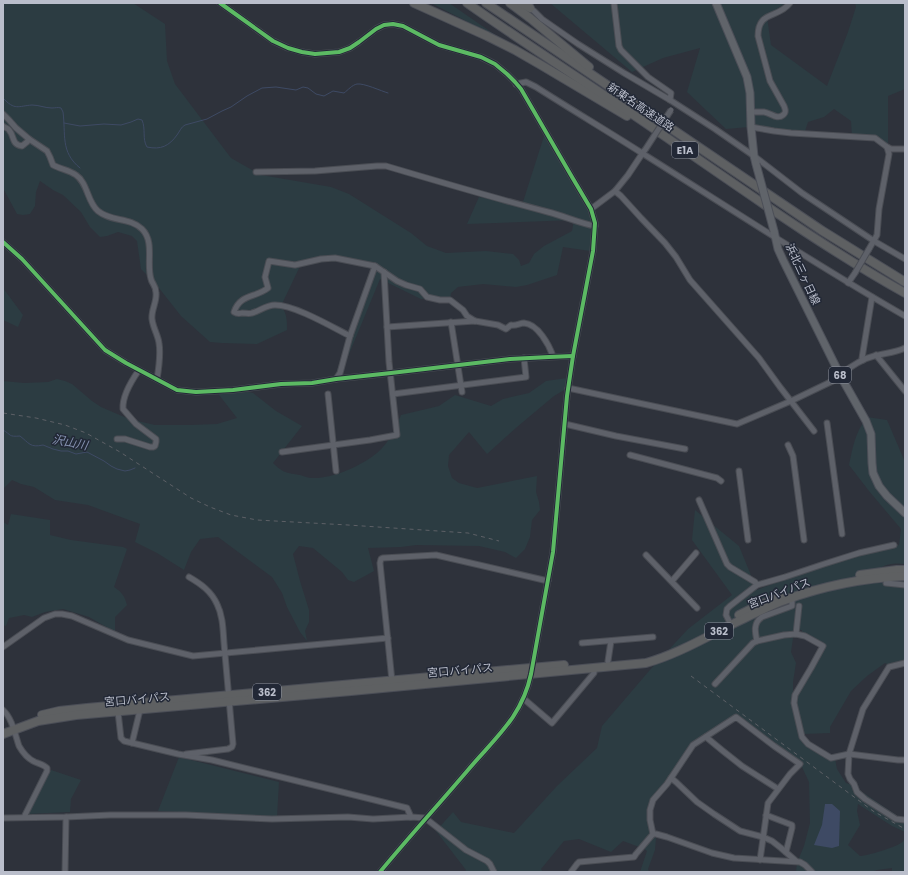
<svg xmlns="http://www.w3.org/2000/svg" width="908" height="875" font-family="Poppins,'Noto Sans JP',sans-serif">
	<style>
		.green { fill: #2c3c42 }
		.water { fill: #3e4a64 }
		.lines { fill: none; stroke-linecap: round; stroke-linejoin: round }
		.stream { stroke: #3e4a64; stroke-width: 1 }
		.minor-casing { stroke: #4a4d54; stroke-width: 7 }
		.major-casing { stroke: #4c4f58; stroke-width: 9 }
		.highway-casing { stroke: #4b4e57; stroke-width: 10 }
		.minor { stroke: #5e6169; stroke-width: 5 }
		.major { stroke: #60646a; stroke-width: 7 }
		.highway { stroke: #5e6062; stroke-width: 8 }
		.rail { stroke: #5d6066; stroke-width: 1; stroke-dasharray: 4 4; stroke-linecap: butt }
		.minor-bridge-casing { stroke: #4a4d54; stroke-width: 7; stroke-linecap: butt }
		.major-bridge-casing { stroke: #4c4f58; stroke-width: 9; stroke-linecap: butt }
		.minor-bridge { stroke: #5e6169; stroke-width: 5 }
		.major-bridge { stroke: #60646a; stroke-width: 7 }
		.cycleway-casing { stroke: #222836; stroke-width: 6 }
		.cycleway { stroke: #5cba63; stroke-width: 4 }
		.labels { text-anchor: middle; dominant-baseline: central; stroke-width: 3; stroke-linejoin: round; paint-order: stroke }
		.shield { fill: #222836; stroke: #8c919e; stroke-width: 1 }
		.shield-label { font-size: 10px; font-weight: bold; fill: #babecb }
		.street-label { font-size: 11px; fill: #babecb; stroke: #222836 }
		.water-label { font-size: 12px; font-style: italic; fill: #8491af; stroke: #222836 }
	</style>
	<rect width="100%" height="100%" fill="#2e323b"/>
	<g class="green">
		<path d="M 3,3 L 133,3 L 165,24 L 167,61 L 175,84 L 231,158 L 261,175 L 331,187 L 349,194 L 411,233 L 427,246 L 446,253 L 486,251 L 513,254 L 519,260 L 521,266 L 529,263 L 534,254 L 544,246 L 572,231 L 574,220 L 467,224 L 479,197 L 522,205 L 545,133 L 591,208 L 595,228 L 590,251 L 563,247 L 557,275 L 527,285 L 516,287 L 483,284 L 458,287 L 451,293 L 450,300 L 432,298 L 421,299 L 380,279 L 340,376 L 335,376 L 373,266 L 340,259 L 301,264 L 281,306 C 287,314 287,319 287,330 L 257,344 L 222,343 L 210,342 L 181,316 L 155,283 L 141,269 L 137,241 L 132,236 L 118,232 L 107,236 L 100,237 L 90,227 L 81,212 L 63,195 L 53,190 L 40,181 L 36,192 L 35,206 L 30,214 L 23,215 L 17,214 L 3,188 Z"/>
		<polygon points="431,3 449,3 501,39"/>
		<polygon points="550,3 785,3 767,17 771,45 827,86 848,32 856,7 855,3 905,3 905,89 888,96 888,147 875,138 852,137 851,121 834,109 824,117 808,122 804,134 749,127 726,129 687,92 700,48 663,58 632,72"/>
		<polygon points="3,288 23,315 18,327 3,320"/>
		<path d="M 567,378 L 564,390 L 554,396 L 517,427 L 487,454 L 469,432 L 449,455 L 448,466 L 452,478 L 459,483 L 477,488 L 537,476 L 536,492 L 539,502 L 540,510 L 532,520 L 530,537 L 525,549 L 516,558 L 505,552 L 479,546 L 416,545 L 401,547 L 368,548 L 374,571 L 354,582 L 348,580 L 342,572 L 313,548 L 299,546 L 293,554 L 300,581 L 309,610 L 309,622 L 305,631 L 307,641 L 300,632 L 287,607 L 282,593 L 272,577 L 218,537 L 200,539 L 191,552 L 184,570 L 157,553 L 135,542 L 140,524 L 88,505 L 55,500 L 34,487 L 21,484 L 12,480 L 3,489 L 3,381 L 24,383 L 48,382 L 57,379 L 65,381 L 72,384 L 92,401 L 101,407 L 129,419 L 155,425 L 190,425 L 217,424 L 237,418 L 216,391 L 233,389 L 253,393 L 276,411 L 302,426 L 273,463 C 283,473 287,473 300,475 C 304,476 308,478 312,478 C 332,479 361,466 377,453 C 389,443 395,429 401,415 L 439,406 L 455,395 L 491,406 L 503,399 L 529,393 L 546,381 Z"/>
		<path d="M 867,417 L 887,420 L 905,462 L 905,564 C 898,563 887,563 881,568 C 881,568 877,572 877,573 L 893,579 L 905,580 L 905,662 L 892,663 L 889,665 L 885,663 L 867,676 L 866,677 L 851,691 L 830,727 L 830,733 L 803,734 L 796,701 L 796,695 L 824,646 L 802,633 L 802,630 L 798,630 L 800,609 L 803,604 L 798,604 L 791,652 L 796,663 L 793,682 L 793,697 L 798,724 L 808,745 L 835,759 L 837,769 L 846,783 L 852,785 L 905,821 L 905,832 L 892,826 L 858,804 L 857,811 L 860,825 L 848,845 L 860,856 C 867,856 896,847 901,843 C 903,842 904,840 905,838 L 905,872 L 892,872 L 892,868 L 877,870 L 871,872 L 796,872 L 797,863 L 804,846 L 810,823 L 809,782 L 802,767 L 793,760 L 788,753 L 738,715 L 725,720 L 697,743 L 651,804 L 653,834 L 642,848 L 623,841 L 611,852 L 579,839 L 564,841 L 541,869 L 543,872 L 465,872 L 466,870 L 436,831 L 453,812 L 461,822 L 514,833 L 557,786 L 597,748 L 602,726 L 649,671 L 688,629 L 732,595 L 692,540 L 695,510 L 739,546 L 757,590 L 824,564 L 899,545 L 901,529 L 869,491 L 849,465 C 853,446 855,433 867,417 Z"/>
		<path d="M 11,514 L 50,520 L 50,535 L 71,540 L 123,547 L 127,549 L 114,587 C 122,592 125,597 127,605 L 115,617 L 115,632 L 89,617 L 63,609 L 45,612 L 32,617 L 24,615 L 9,618 L 6,626 L 3,625 L 3,522 L 8,525 Z"/>
		<polygon points="179,757 279,782 277,817 158,811"/>
		<polygon points="51,770 81,780 71,799 70,812 27,814"/>
		<polygon points="653,836 656,838 655,850 648,869 649,872 640,872 647,851 643,848"/>
	</g>
	<polygon class="water" points="825,804 832,804 840,811 839,846 832,848 814,845 822,825"/>
	<g class="lines">
		<g class="stream">
			<path d="M 3,98 C 15,111 18,106 32,105 C 39,105 45,108 52,108 C 55,108 58,107 61,108 L 63,112 C 66,134 60,152 80,168"/>
			<path d="M 64,123 L 80,126 L 104,124 L 121,125 L 131,122 L 138,119 L 142,120 C 146,129 142,139 147,147 C 161,150 169,146 177,135 C 180,131 181,127 185,125 L 207,119 L 222,111 L 231,107 L 247,96 L 262,88 L 276,87 L 296,90 L 303,87 L 308,88 L 316,94 L 324,96 L 333,91 L 344,93 C 348,90 352,85 357,84 C 364,83 381,91 388,93"/>
			<path d="M 3,430 C 12,435 8,437 20,436 C 29,443 30,448 43,445 L 53,449 L 61,451 L 68,451 L 76,454 L 87,452 L 104,461 L 111,466 L 117,469 L 125,471 L 130,470 L 135,468"/>
		</g>
		<defs>
			<g id="minor">
				<path d="M 220,3 L 273,41 L 288,48 L 302,52 L 315,54 L 339,52 L 350,48 L 359,42 L 376,29 L 384,25 L 393,24 L 403,26 L 439,45 L 481,57 L 495,64 L 507,74 L 515,82 L 521,89 L 572,177 L 591,209 L 595,223 L 593,251 L 573,356 L 567,396 L 553,552 L 531,674 C 522,717 495,738 468,770 C 439,804 409,837 380,872"/>
				<polyline points="530,3 530,8 534,11 542,19 578,44 624,73 670,100 715,129 754,156 802,193 874,241 905,259"/>
				<polyline points="614,3 619,46 621,50 648,77 671,93 670,100"/>
				<path d="M 516,84 L 526,82 L 536,87 C 572,110 609,132 645,155 C 731,209 816,265 905,316"/>
				<path d="M 751,112 C 755,112 760,112 764,112 C 771,113 777,120 783,115 C 787,112 785,109 784,106 L 770,81 L 758,36 C 758,10 778,19 790,3"/>
				<path d="M 3,114 L 9,120 L 16,128 L 29,139 L 47,151 L 50,157 L 53,165 C 60,169 69,170 76,175 C 88,183 87,202 98,211 C 111,222 130,217 142,229 C 155,242 146,263 151,279 C 152,284 156,285 156,293 C 157,302 151,310 152,319 C 153,328 158,335 159,343 C 161,355 159,367 157,379"/>
				<path d="M 3,126 C 5,128 8,128 9,130 C 15,137 11,144 22,146 L 27,142 L 29,139"/>
				<polyline points="751,127 774,131 791,133 875,138 887,147 889,154 879,209 877,235 869,249"/>
				<polyline points="887,147 891,149 905,149"/>
				<path d="M 256,172 L 315,171 L 377,166 L 386,166 C 440,182 494,198 548,212 C 564,216 579,223 595,226"/>
				<polyline points="615,191 621,196 641,218 665,243 676,257 690,280 759,358 780,387 814,431"/>
				<polyline points="591,209 615,191 628,175 644,151"/>
				<polyline points="3,242 22,259 105,350 126,363 177,390 196,392 233,390 281,384 312,383 336,379 391,373 510,359 549,357 573,356"/>
				<polyline points="848,283 855,273"/>
				<polyline points="451,322 462,392"/>
				<path d="M 387,327 L 475,321 L 498,325 L 506,329 L 511,325 C 516,326 520,323 524,323 C 538,324 549,345 553,356"/>
				<path d="M 350,336 C 332,327 295,305 275,305 C 266,305 260,311 252,313 C 249,314 246,313 242,313 C 239,314 237,314 234,312 C 240,294 255,298 268,288 L 265,277 L 269,261 L 295,265 L 321,259 L 335,258 L 375,266 L 397,281 L 406,285 L 420,289 L 427,297 L 440,300 L 450,300 L 463,310 L 467,316 L 475,321"/>
				<polyline points="876,355 905,391"/>
				<polyline points="863,360 862,358 872,297"/>
				<path d="M 840,375 C 850,367 861,359 874,356 C 884,353 895,353 905,348"/>
				<polyline points="336,379 340,373 350,336 375,266"/>
				<polyline points="568,388 737,424 791,401 841,377"/>
				<polyline points="328,394 336,471"/>
				<polyline points="393,394 526,377 524,358"/>
				<polyline points="827,423 842,534"/>
				<polyline points="565,424 616,436 685,449"/>
				<path d="M 117,439 L 125,439 L 150,447 L 153,447 L 155,446 L 156,442 L 156,439 L 136,424 L 123,409 C 122,396 132,380 139,370"/>
				<polyline points="788,445 793,456 804,540"/>
				<polyline points="282,452 370,440 397,435 389,362 384,272"/>
				<polyline points="630,455 717,478 721,481"/>
				<polyline points="739,471 748,540"/>
				<polyline points="699,500 727,564 730,567 755,582 757,585"/>
				<polyline points="646,555 697,608"/>
				<polyline points="672,581 696,553"/>
				<polyline points="886,583 905,585"/>
				<polyline points="731,625 726,615 727,609 730,606 757,585 785,577 824,564 859,553 894,545"/>
				<polyline points="796,634 799,606"/>
				<path d="M 757,641 C 755,632 753,623 762,617 L 792,606 L 792,598"/>
				<polyline points="582,643 653,637"/>
				<polyline points="3,647 44,618 55,614 62,614 72,616 128,640 193,656 388,638"/>
				<polyline points="608,661 611,641"/>
				<polyline points="905,663 889,667 863,709 849,754 848,774 850,779 854,784 857,792 865,799 896,819 905,820"/>
				<polyline points="392,681 380,563 381,559 383,558 436,555 548,581"/>
				<polyline points="715,684 753,643 757,641 784,635 796,634 805,636 823,646 811,668 795,695 794,703 802,737 808,744 831,758 849,754 898,760 905,760"/>
				<polyline points="524,699 552,723 594,673 594,668"/>
				<path d="M 3,710 C 12,718 15,734 19,746 C 23,753 28,759 35,762 C 40,764 44,765 47,768 L 47,771 L 25,815 L 25,817"/>
				<polyline points="118,712 121,738 124,741 178,754 212,760 407,808 411,817"/>
				<polyline points="706,737 723,751 742,766 778,789"/>
				<polyline points="132,743 140,710"/>
				<path d="M 186,754 L 228,749 L 232,747 L 233,744 C 230,710 227,677 224,643 C 223,630 223,616 217,604 C 211,591 201,584 189,577"/>
				<polyline points="671,778 676,782 697,802 714,814 740,831 763,837 772,841 781,848 796,861"/>
				<polyline points="766,815 792,825 792,828 786,852"/>
				<polyline points="3,818 66,817 110,815 186,815 272,819 348,817 373,819 411,817 426,818 429,821 466,850 487,861 490,864 494,872"/>
				<polyline points="653,834 656,834 667,837 712,853 734,858 800,862 805,865 812,872"/>
				<polyline points="65,872 66,817"/>
				<polyline points="571,872 577,864 579,862 634,857 636,854 653,834 650,820 650,810 653,800 667,784 693,745 736,717 774,746 800,764 790,774 768,803 760,860"/>
			</g>
			<g id="major">
				<polyline points="716,3 747,77 750,93 751,127 754,156 756,164"/>
				<polyline points="774,231 778,249 783,260 840,375 866,421 871,434 872,463 873,473 879,486 887,496 905,513"/>
			</g>
			<g id="highway">
				<polyline points="414,3 487,36 515,50 541,65 627,116"/>
				<path d="M 467,3 C 531,48 598,90 663,135 C 742,189 821,246 905,293"/>
				<polyline points="486,3 821,230 905,282"/>
				<polyline points="510,3 530,18 589,67"/>
				<polyline points="521,3 530,8"/>
				<polyline points="860,575 897,570 905,570"/>
				<polyline points="739,615 755,607 780,597"/>
				<polyline points="42,715 59,711 87,708 564,665"/>
				<path d="M 3,734 L 38,721 L 76,715 L 351,691 L 646,663 C 681,653 711,634 743,619 C 757,612 771,605 785,600 C 823,586 864,578 905,576"/>
			</g>
		</defs>
		<use href="#minor" class="minor-casing"/>
		<use href="#major" class="major-casing"/>
		<use href="#highway" class="highway-casing"/>
		<use href="#minor" class="minor"/>
		<use href="#major" class="major"/>
		<use href="#highway" class="highway"/>
		<g class="rail">
			<polyline points="3,413 36,418 65,425 86,433 120,452 191,498 210,507 231,515 257,520 348,525 468,533 499,541"/>
			<polyline points="691,676 873,811 905,829"/>
		</g>
		<defs>
			<g id="minor-bridge">
				<polyline points="645,150 671,110"/>
				<polyline points="855,273 869,249"/>
			</g>
			<polyline id="major-bridge" points="756,164 774,231"/>
		</defs>
		<use href="#minor-bridge" class="minor-bridge-casing"/>
		<use href="#major-bridge" class="major-bridge-casing"/>
		<use href="#minor-bridge" class="minor-bridge"/>
		<use href="#major-bridge" class="major-bridge"/>
		<defs>
			<g id="cycleway">
				<path d="M 220,3 L 273,41 L 288,48 L 302,52 L 315,54 L 339,52 L 350,48 L 359,42 L 376,29 L 384,25 L 393,24 L 403,26 L 439,45 L 481,57 L 495,64 L 507,74 L 515,82 L 521,89 L 572,177 L 591,209 L 595,223 L 593,251 L 573,356 L 567,396 L 553,552 L 531,674 C 522,717 495,738 468,770 C 439,804 409,837 380,872"/>
				<polyline points="3,242 22,259 105,350 126,363 177,390 196,392 233,390 281,384 312,383 336,379 391,373 510,359 549,357 573,356"/>
			</g>
		</defs>
		<use href="#cycleway" class="cycleway-casing"/>
		<use href="#cycleway" class="cycleway"/>
	</g>
	<g class="labels">
		<g class="shield">
			<rect x="672" y="142" width="26" height="16" rx="3"/>
			<rect x="829" y="367" width="22" height="16" rx="3"/>
			<rect x="705" y="623" width="28" height="16" rx="3"/>
			<rect x="253" y="684" width="28" height="16" rx="3"/>
		</g>
		<g class="shield-label">
			<text x="685" y="150">E1A</text>
			<text x="840" y="375">68</text>
			<text x="719" y="631">362</text>
			<text x="267" y="692">362</text>
		</g>
		<g class="street-label">
			<text transform="translate(641 107) rotate(34)">新東名高速道路</text>
			<text transform="translate(803 274) rotate(65)">浜北三ヶ日線</text>
			<text transform="translate(779 593) rotate(-21)">宮口バイパス</text>
			<text transform="translate(460 670) rotate(-5)">宮口バイパス</text>
			<text transform="translate(137 699) rotate(-5)">宮口バイパス</text>
		</g>
		<g class="water-label">
			<text transform="translate(70 442) rotate(11)">沢山川</text>
		</g>
	</g>
	<rect width="908" height="875" fill="none" stroke="#babecb" stroke-width="8"/>
</svg>
